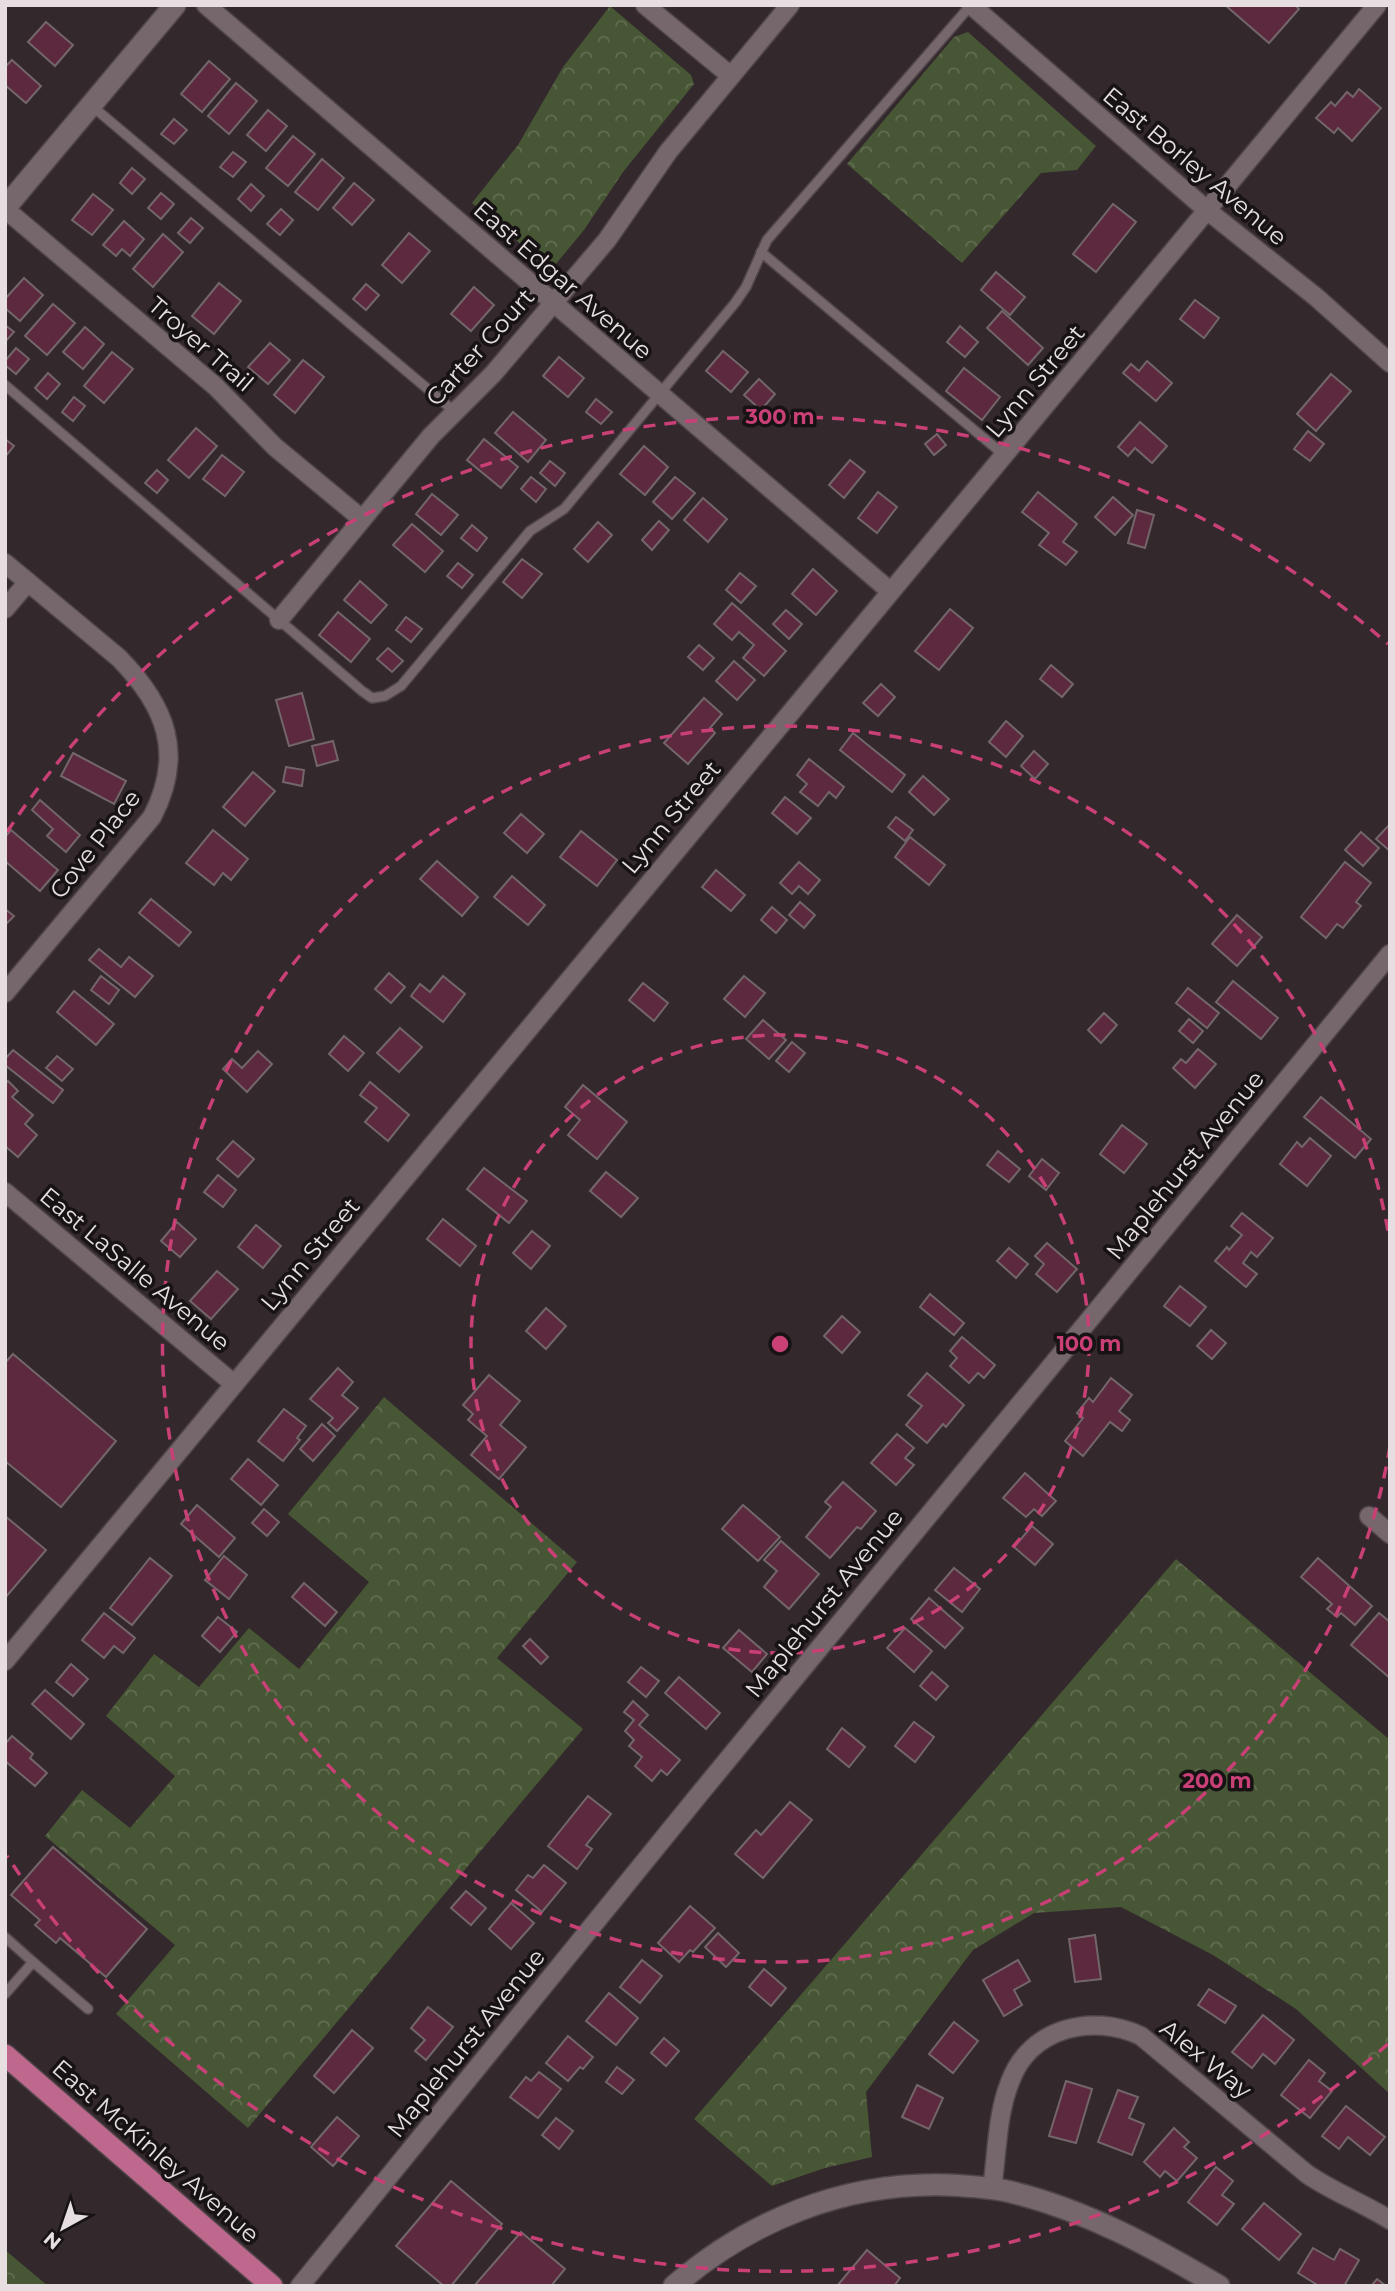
<svg xmlns="http://www.w3.org/2000/svg" width="1395" height="2291" font-family="Montserrat,sans-serif">
	<style>
		.forest { fill: url(#forest-crowns) }
		.building { fill: #5c293f; stroke: #73666a; stroke-width: 2 }
		.lines { fill: none; stroke-linecap: round; stroke-linejoin: round }
		.lane-casing { stroke: #504649; stroke-width: 12 }
		.street-casing { stroke: #504649; stroke-width: 21 }
		.secondary-casing { stroke: #504649; stroke-width: 24 }
		.primary-casing { stroke: #504649; stroke-width: 24 }
		.lane { stroke: #75676c; stroke-width: 9 }
		.street { stroke: #75676c; stroke-width: 18 }
		.secondary { stroke: #75676c; stroke-width: 21 }
		.primary { stroke: #be688e; stroke-width: 21 }
		.ring { fill: none; stroke: #c94076; stroke-width: 3.5; stroke-dasharray: 12 9 }
		.labels { text-anchor: middle; dominant-baseline: central; stroke-width: 7; stroke-linejoin: round; paint-order: stroke }
		.street-label { font-size: 24px; fill: #e6dee1; stroke: #171214 }
		.centre { fill: #c94076; stroke: #171214; stroke-width: 3.5 }
		.ring-label { font-size: 21px; text-anchor: middle; font-weight: bold; fill: #c94076; stroke: #171214; stroke-width: 7; stroke-linejoin: round; paint-order: stroke }
	</style>
	<defs>
		<pattern id="forest-crowns" width="20" height="18" patternUnits="userSpaceOnUse" patternTransform="scale(1.75)"><rect width="20" height="18" fill="#475634"/><path d="M2 6a3 3 0 1 1 6 0M12 15a3 3 0 1 1 6 0" fill="none" stroke="#626e51"/></pattern>
	</defs>
	<rect width="100%" height="100%" fill="#33282c"/>
	<g class="forest">
		<polygon points="610,6 691,75 694,84 623,172 584,230 555,265 547,266 472,203 518,145 563,67"/>
		<polygon points="968,32 1096,146 1077,170 1041,173 962,263 847,164 954,37"/>
		<polygon points="384,1397 577,1562 497,1658 583,1729 248,2128 116,2014 175,1945 45,1836 82,1790 130,1828 175,1776 106,1716 154,1654 199,1687 249,1628 299,1669 369,1582 288,1514"/>
		<polygon points="1176,1559 1390,1740 1390,2094 1296,2009 1213,1955 1121,1907 1034,1913 973,1950 866,2092 872,2157 825,2168 772,2186 694,2119"/>
		<polygon points="5,2250 48,2286 5,2286"/>
	</g>
	<g class="building">
		<polygon points="1225,5 1295,5 1299,9 1269,43"/>
		<polygon points="46,22 73,45 55,66 28,42"/>
		<polygon points="12,60 41,86 26,103 5,85 5,67"/>
		<polygon points="209,61 230,79 202,112 181,94"/>
		<polygon points="236,83 257,101 229,134 208,116"/>
		<polygon points="1359,89 1381,108 1352,141 1338,128 1334,133 1316,118 1331,102 1335,106 1347,92 1353,97"/>
		<polygon points="268,110 287,126 266,151 247,135"/>
		<polygon points="174,119 187,130 174,144 161,134"/>
		<polygon points="293,136 315,154 288,186 266,168"/>
		<polygon points="233,152 246,162 233,177 220,167"/>
		<polygon points="322,159 344,178 318,210 295,192"/>
		<polygon points="132,168 145,179 132,194 120,183"/>
		<polygon points="354,183 374,200 352,225 333,208"/>
		<polygon points="251,184 264,196 251,211 238,199"/>
		<polygon points="161,193 174,204 161,219 148,208"/>
		<polygon points="93,194 113,210 92,235 72,220"/>
		<polygon points="1113,204 1136,222 1096,272 1073,254"/>
		<polygon points="281,209 293,220 280,235 267,224"/>
		<polygon points="191,218 203,228 190,243 178,233"/>
		<polygon points="124,221 144,239 130,256 122,249 116,256 103,245"/>
		<polygon points="409,233 430,251 402,283 382,265"/>
		<polygon points="163,234 183,252 153,287 133,269"/>
		<polygon points="996,272 1025,297 1010,315 981,290"/>
		<polygon points="24,278 43,295 20,321 5,308 5,299"/>
		<polygon points="219,283 241,301 214,334 192,316"/>
		<polygon points="366,284 379,295 366,310 353,299"/>
		<polygon points="474,287 494,305 471,331 451,314"/>
		<polygon points="1195,300 1219,318 1204,338 1180,319"/>
		<polygon points="53,304 75,323 47,355 25,336"/>
		<polygon points="1002,311 1043,348 1028,365 987,328"/>
		<polygon points="5,325 14,332 5,342"/>
		<polygon points="960,326 978,342 965,357 947,342"/>
		<polygon points="85,327 104,344 83,369 63,352"/>
		<polygon points="270,343 290,360 268,384 248,367"/>
		<polygon points="16,348 29,359 16,374 5,365 5,361"/>
		<polygon points="723,351 748,372 731,392 706,371"/>
		<polygon points="112,352 133,369 104,403 84,386"/>
		<polygon points="559,357 584,378 568,397 543,376"/>
		<polygon points="303,360 324,377 295,413 274,395"/>
		<polygon points="1147,361 1172,383 1156,401 1123,373 1131,364 1139,371"/>
		<polygon points="964,368 1000,397 982,420 946,391"/>
		<polygon points="48,373 60,384 47,399 35,388"/>
		<polygon points="1331,374 1351,391 1316,431 1297,414"/>
		<polygon points="759,379 775,394 761,410 744,395"/>
		<polygon points="74,397 85,406 73,421 62,412"/>
		<polygon points="596,399 612,412 601,424 586,412"/>
		<polygon points="513,412 546,440 528,462 495,433"/>
		<polygon points="1140,422 1167,446 1152,463 1135,448 1128,456 1118,447"/>
		<polygon points="196,428 217,446 189,478 168,460"/>
		<polygon points="1308,431 1324,444 1310,461 1294,449"/>
		<polygon points="937,434 946,445 934,455 925,444"/>
		<polygon points="5,439 14,446 5,457"/>
		<polygon points="484,439 518,467 501,488 467,460"/>
		<polygon points="644,446 668,467 645,495 620,474"/>
		<polygon points="222,455 244,472 225,496 203,479"/>
		<polygon points="850,460 865,472 844,498 829,485"/>
		<polygon points="550,461 565,473 555,486 540,473"/>
		<polygon points="157,470 168,480 157,493 145,483"/>
		<polygon points="531,477 546,489 536,502 521,489"/>
		<polygon points="675,477 695,493 672,519 653,502"/>
		<polygon points="878,492 897,507 877,533 858,518"/>
		<polygon points="1038,492 1077,524 1063,542 1077,552 1066,565 1039,545 1049,533 1022,512"/>
		<polygon points="432,494 458,515 441,535 416,514"/>
		<polygon points="1113,497 1133,515 1115,535 1095,517"/>
		<polygon points="703,498 727,519 708,542 684,520"/>
		<polygon points="1137,510 1154,515 1145,548 1128,543"/>
		<polygon points="659,521 669,530 652,550 642,540"/>
		<polygon points="598,522 612,535 588,562 574,549"/>
		<polygon points="412,524 443,551 425,572 393,545"/>
		<polygon points="472,525 487,538 477,551 461,538"/>
		<polygon points="522,559 542,574 522,598 503,582"/>
		<polygon points="458,563 473,575 462,588 447,576"/>
		<polygon points="813,569 837,591 816,615 792,594"/>
		<polygon points="740,573 756,586 741,603 726,590"/>
		<polygon points="360,581 387,605 371,623 344,600"/>
		<polygon points="732,603 786,651 764,676 743,658 754,645 739,632 732,640 714,624"/>
		<polygon points="950,609 973,628 939,670 915,651"/>
		<polygon points="786,610 802,624 789,639 773,624"/>
		<polygon points="338,612 370,639 351,662 319,635"/>
		<polygon points="406,617 422,629 411,642 396,630"/>
		<polygon points="699,645 714,658 703,670 688,657"/>
		<polygon points="388,648 403,661 392,672 377,659"/>
		<polygon points="734,661 755,680 737,700 716,681"/>
		<polygon points="1051,665 1073,684 1062,697 1040,679"/>
		<polygon points="881,684 895,697 878,716 863,703"/>
		<polygon points="302,693 314,739 289,746 276,700"/>
		<polygon points="704,698 722,714 710,728 715,733 688,764 664,743"/>
		<polygon points="1006,721 1023,736 1006,757 989,742"/>
		<polygon points="853,733 905,775 892,792 840,750"/>
		<polygon points="333,741 338,760 317,766 312,746"/>
		<polygon points="1034,751 1048,764 1035,779 1021,766"/>
		<polygon points="73,753 126,781 114,804 61,776"/>
		<polygon points="809,759 844,787 836,798 829,792 818,806 800,792 807,784 797,775"/>
		<polygon points="286,767 304,770 302,786 283,782"/>
		<polygon points="253,772 275,791 245,826 223,807"/>
		<polygon points="923,776 949,799 934,815 909,792"/>
		<polygon points="785,797 811,818 797,834 772,813"/>
		<polygon points="40,800 80,835 66,852 47,836 53,829 32,810"/>
		<polygon points="521,814 544,834 527,853 504,833"/>
		<polygon points="896,817 913,830 905,841 888,827"/>
		<polygon points="1390,824 1390,851 1376,839"/>
		<polygon points="11,830 58,870 40,891 5,861 5,837"/>
		<polygon points="213,830 248,859 231,880 223,873 214,885 186,863"/>
		<polygon points="581,831 617,860 597,886 560,857"/>
		<polygon points="1361,832 1379,848 1363,866 1345,850"/>
		<polygon points="910,837 945,865 929,885 895,857"/>
		<polygon points="437,861 478,897 462,916 420,879"/>
		<polygon points="799,862 820,880 808,894 799,886 792,894 780,883"/>
		<polygon points="1345,862 1371,883 1356,902 1361,906 1343,928 1337,924 1326,938 1301,917"/>
		<polygon points="716,870 745,895 731,911 702,887"/>
		<polygon points="512,876 545,905 528,925 494,897"/>
		<polygon points="151,899 191,932 179,946 139,913"/>
		<polygon points="800,902 815,915 804,928 789,915"/>
		<polygon points="772,907 787,920 776,933 761,920"/>
		<polygon points="5,909 14,916 5,925"/>
		<polygon points="1237,915 1262,937 1237,966 1212,944"/>
		<polygon points="99,949 121,967 129,957 153,976 135,997 89,960"/>
		<polygon points="389,973 405,987 391,1003 375,989"/>
		<polygon points="101,976 119,990 109,1004 91,990"/>
		<polygon points="443,976 465,994 443,1022 411,996 420,984 430,992"/>
		<polygon points="744,976 765,993 745,1017 724,999"/>
		<polygon points="1233,981 1278,1018 1261,1039 1216,1002"/>
		<polygon points="643,983 668,1003 654,1021 629,1000"/>
		<polygon points="1188,988 1219,1013 1207,1028 1176,1003"/>
		<polygon points="74,991 114,1024 96,1045 57,1012"/>
		<polygon points="1104,1013 1117,1025 1101,1043 1088,1030"/>
		<polygon points="1189,1019 1203,1031 1193,1043 1179,1031"/>
		<polygon points="763,1020 786,1040 769,1059 746,1039"/>
		<polygon points="400,1028 422,1047 399,1072 377,1053"/>
		<polygon points="344,1036 364,1053 348,1071 329,1054"/>
		<polygon points="792,1042 805,1053 789,1072 776,1061"/>
		<polygon points="1198,1049 1216,1064 1195,1088 1173,1068 1181,1059 1186,1063"/>
		<polygon points="13,1050 63,1090 53,1103 5,1065 5,1059"/>
		<polygon points="258,1051 272,1064 247,1092 223,1069 232,1059 242,1068"/>
		<polygon points="57,1056 73,1069 62,1081 46,1068"/>
		<polygon points="8,1081 18,1091 12,1097 33,1115 25,1124 37,1135 18,1157 5,1146 5,1084"/>
		<polygon points="370,1082 409,1115 388,1141 365,1122 377,1108 360,1095"/>
		<polygon points="583,1085 627,1122 597,1159 568,1135 580,1120 565,1107"/>
		<polygon points="1321,1097 1371,1139 1355,1158 1304,1117"/>
		<polygon points="1122,1125 1147,1144 1124,1173 1100,1154"/>
		<polygon points="1310,1138 1331,1156 1307,1186 1280,1164 1297,1142 1302,1147"/>
		<polygon points="233,1141 254,1159 238,1177 217,1159"/>
		<polygon points="998,1151 1020,1169 1009,1182 987,1165"/>
		<polygon points="1042,1159 1059,1173 1046,1190 1029,1176"/>
		<polygon points="484,1168 527,1201 509,1223 467,1189"/>
		<polygon points="606,1172 638,1198 621,1217 590,1191"/>
		<polygon points="218,1175 236,1190 223,1207 204,1192"/>
		<polygon points="1242,1213 1273,1238 1257,1257 1251,1252 1243,1263 1257,1274 1246,1287 1215,1261 1227,1247 1229,1250 1242,1235 1231,1226"/>
		<polygon points="443,1219 476,1246 460,1266 427,1239"/>
		<polygon points="177,1222 196,1239 180,1257 161,1241"/>
		<polygon points="256,1225 281,1246 263,1268 238,1247"/>
		<polygon points="532,1231 550,1246 531,1269 513,1253"/>
		<polygon points="1047,1243 1077,1269 1057,1292 1036,1274 1044,1264 1035,1256"/>
		<polygon points="1009,1248 1028,1264 1016,1278 997,1261"/>
		<polygon points="217,1271 238,1289 211,1319 190,1301"/>
		<polygon points="1180,1286 1206,1307 1190,1326 1164,1306"/>
		<polygon points="930,1294 964,1323 954,1335 920,1307"/>
		<polygon points="546,1308 566,1326 546,1349 526,1331"/>
		<polygon points="842,1316 860,1332 842,1353 824,1336"/>
		<polygon points="1211,1330 1226,1343 1212,1359 1197,1346"/>
		<polygon points="962,1337 995,1365 984,1378 978,1373 969,1383 950,1366 957,1358 950,1351"/>
		<polygon points="13,1354 116,1441 61,1507 5,1461 5,1363"/>
		<polygon points="338,1368 353,1382 342,1395 358,1408 337,1431 328,1423 333,1418 310,1399"/>
		<polygon points="927,1373 964,1405 946,1427 943,1424 927,1443 906,1425 922,1406 908,1395"/>
		<polygon points="489,1375 520,1401 500,1425 526,1447 499,1479 471,1455 487,1436 468,1420 473,1414 463,1405"/>
		<polygon points="1111,1378 1132,1395 1119,1411 1130,1420 1122,1431 1110,1422 1083,1456 1065,1441 1083,1418 1077,1413 1089,1398 1093,1402"/>
		<polygon points="284,1409 306,1426 297,1438 300,1440 283,1461 258,1441"/>
		<polygon points="322,1424 335,1436 313,1461 300,1449"/>
		<polygon points="897,1434 914,1448 905,1458 914,1465 896,1485 871,1463"/>
		<polygon points="248,1459 278,1485 261,1505 231,1479"/>
		<polygon points="1025,1473 1056,1501 1042,1516 1034,1509 1026,1517 1003,1498"/>
		<polygon points="843,1482 876,1511 861,1529 857,1527 830,1558 806,1537 831,1507 825,1502"/>
		<polygon points="197,1505 235,1538 219,1557 181,1524"/>
		<polygon points="743,1505 780,1537 758,1561 722,1529"/>
		<polygon points="264,1509 279,1522 267,1536 252,1523"/>
		<polygon points="5,1516 46,1550 5,1598"/>
		<polygon points="1032,1526 1053,1544 1035,1565 1014,1547"/>
		<polygon points="781,1541 819,1574 789,1609 764,1587 777,1571 764,1560"/>
		<polygon points="224,1556 247,1575 229,1599 205,1580"/>
		<polygon points="150,1558 172,1576 132,1625 110,1608"/>
		<polygon points="1318,1558 1372,1606 1355,1625 1341,1613 1337,1617 1327,1609 1332,1604 1301,1577"/>
		<polygon points="954,1568 980,1589 962,1612 935,1590"/>
		<polygon points="304,1583 337,1612 325,1626 292,1597"/>
		<polygon points="929,1598 963,1628 945,1648 911,1619"/>
		<polygon points="104,1613 135,1638 123,1653 114,1646 104,1658 82,1640"/>
		<polygon points="1379,1613 1390,1622 1390,1678 1351,1645"/>
		<polygon points="218,1617 237,1632 220,1652 202,1636"/>
		<polygon points="905,1628 932,1651 914,1672 887,1648"/>
		<polygon points="739,1630 767,1654 752,1672 723,1648"/>
		<polygon points="530,1639 548,1657 541,1664 523,1646"/>
		<polygon points="71,1664 88,1679 73,1696 56,1682"/>
		<polygon points="641,1667 659,1681 646,1697 628,1682"/>
		<polygon points="932,1672 948,1686 936,1700 920,1686"/>
		<polygon points="679,1677 720,1713 706,1729 665,1693"/>
		<polygon points="45,1690 84,1724 71,1739 32,1704"/>
		<polygon points="633,1701 648,1715 639,1725 680,1760 667,1775 661,1770 652,1781 635,1766 642,1757 629,1746 634,1740 625,1731 634,1720 624,1712"/>
		<polygon points="914,1722 934,1737 915,1762 895,1746"/>
		<polygon points="842,1728 865,1747 849,1767 827,1749"/>
		<polygon points="12,1736 33,1754 30,1758 47,1773 35,1786 5,1761 5,1744"/>
		<polygon points="588,1796 611,1814 586,1845 592,1849 577,1869 548,1846"/>
		<polygon points="790,1802 812,1820 763,1878 735,1854 756,1830 761,1835"/>
		<polygon points="53,1847 147,1929 106,1977 60,1938 56,1943 35,1925 40,1920 11,1895"/>
		<polygon points="544,1865 566,1883 542,1912 516,1890 528,1875 533,1878"/>
		<polygon points="466,1891 486,1908 471,1925 451,1908"/>
		<polygon points="511,1903 534,1923 511,1949 489,1929"/>
		<polygon points="690,1906 715,1928 693,1952 690,1950 679,1962 658,1943"/>
		<polygon points="718,1933 739,1953 726,1967 705,1947"/>
		<polygon points="1095,1935 1101,1979 1075,1982 1069,1939"/>
		<polygon points="642,1960 662,1976 640,2003 620,1987"/>
		<polygon points="1018,1960 1030,1981 1014,1990 1022,2005 1004,2016 983,1980"/>
		<polygon points="764,1969 786,1988 771,2006 749,1987"/>
		<polygon points="1209,1989 1236,2006 1225,2023 1198,2005"/>
		<polygon points="609,1993 638,2018 616,2045 586,2021"/>
		<polygon points="428,2007 453,2027 426,2060 415,2051 425,2040 411,2028"/>
		<polygon points="1263,2015 1294,2040 1275,2064 1263,2054 1252,2068 1232,2052"/>
		<polygon points="954,2022 978,2041 953,2073 929,2054"/>
		<polygon points="352,2030 373,2048 334,2093 314,2076"/>
		<polygon points="568,2036 593,2057 583,2069 580,2067 568,2081 546,2063"/>
		<polygon points="664,2038 679,2051 666,2066 651,2053"/>
		<polygon points="1309,2060 1325,2073 1319,2081 1332,2091 1310,2118 1281,2095"/>
		<polygon points="617,2067 634,2080 622,2094 606,2082"/>
		<polygon points="539,2072 561,2089 538,2118 510,2097 526,2077 531,2081"/>
		<polygon points="1066,2081 1092,2089 1076,2143 1049,2136"/>
		<polygon points="917,2085 943,2098 929,2129 902,2117"/>
		<polygon points="1118,2090 1138,2097 1129,2118 1144,2124 1132,2155 1098,2142"/>
		<polygon points="1346,2106 1385,2137 1370,2155 1348,2137 1339,2149 1322,2136"/>
		<polygon points="337,2117 359,2136 333,2166 311,2147"/>
		<polygon points="556,2118 573,2131 559,2149 542,2135"/>
		<polygon points="1174,2128 1189,2142 1184,2147 1197,2158 1177,2181 1165,2171 1160,2177 1144,2162"/>
		<polygon points="1216,2167 1233,2181 1222,2195 1234,2204 1217,2225 1188,2202"/>
		<polygon points="451,2181 502,2224 451,2286 444,2286 396,2246"/>
		<polygon points="1264,2203 1301,2234 1279,2260 1242,2229"/>
		<polygon points="521,2232 565,2269 551,2286 474,2286"/>
		<polygon points="1313,2248 1334,2260 1340,2249 1359,2260 1344,2286 1319,2286 1298,2273"/>
		<polygon points="867,2250 900,2278 894,2286 837,2286"/>
		<polygon points="1377,2279 1386,2286 1371,2286"/>
	</g>
	<g class="lines">
		<defs>
			<g id="lane">
				<polyline points="92,106 455,412"/>
				<polyline points="761,252 1004,455"/>
				<polyline points="5,385 362,691 372,698 385,696 401,686 530,531 564,509 735,303 746,287 767,240 971,5"/>
				<polyline points="5,1937 33,1962"/>
				<polyline points="5,1994 33,1962 88,2009"/>
			</g>
			<g id="street">
				<polyline points="206,5 890,591"/>
				<polyline points="645,5 731,76"/>
				<polyline points="971,5 1208,211 1316,297 1390,363"/>
				<polyline points="5,209 215,386 275,447 362,519"/>
				<path d="M 5,563 L 119,658 C 166,706 185,754 152,817 L 5,993"/>
				<polyline points="5,609 28,582"/>
				<polyline points="279,620 431,436 493,374 607,240 668,152 790,5"/>
				<polyline points="5,1192 234,1384"/>
				<polyline points="1369,1516 1390,1534"/>
				<polyline points="5,1661 1377,5"/>
				<path d="M 992,2189 C 997,2154 997,2114 1010,2082 C 1030,2027 1093,2013 1141,2036 L 1307,2174 C 1333,2192 1363,2203 1390,2220"/>
				<polyline points="300,2286 697,1797 1390,954"/>
			</g>
			<g id="secondary">
				<polyline points="5,208 175,5"/>
				<path d="M 674,2286 C 750,2220 845,2182 947,2185 C 968,2186 990,2187 1011,2192 C 1085,2210 1153,2247 1219,2286"/>
			</g>
			<polyline id="primary" points="5,2055 272,2286"/>
		</defs>
		<use href="#lane" class="lane-casing"/>
		<use href="#street" class="street-casing"/>
		<use href="#secondary" class="secondary-casing"/>
		<use href="#primary" class="primary-casing"/>
		<use href="#lane" class="lane"/>
		<use href="#street" class="street"/>
		<use href="#secondary" class="secondary"/>
		<use href="#primary" class="primary"/>
	</g>
	<g class="ring">
		<circle cx="780" cy="1344" r="309"/>
		<path d="M1390 1446A618 618 0 1 1 1390 1242"/>
		<path d="M1388 2044A927 927 0 0 1 7 1856M7 832A927 927 0 0 1 1388 644"/>
	</g>
	<g class="labels">
		<g class="street-label">
			<text transform="translate(1195 166) rotate(40)">East Borley Avenue</text>
			<text transform="translate(563 280) rotate(41)">East Edgar Avenue</text>
			<text transform="translate(201 344) rotate(41)">Troyer Trail</text>
			<text transform="translate(480 347) rotate(-48)">Carter Court</text>
			<text transform="translate(1035 381) rotate(-50)">Lynn Street</text>
			<text transform="translate(671 817) rotate(-50)">Lynn Street</text>
			<text transform="translate(95 844) rotate(-52)">Cove Place</text>
			<text transform="translate(1185 1165) rotate(-51)">Maplehurst Avenue</text>
			<text transform="translate(310 1254) rotate(-50)">Lynn Street</text>
			<text transform="translate(135 1269) rotate(40)">East LaSalle Avenue</text>
			<text transform="translate(824 1603) rotate(-51)">Maplehurst Avenue</text>
			<text transform="translate(466 2043) rotate(-51)">Maplehurst Avenue</text>
			<text transform="translate(1206 2059) rotate(39)">Alex Way</text>
			<text transform="translate(156 2151) rotate(41)">East McKinley Avenue</text>
		</g>
	</g>
	<circle cx="780" cy="1344" r="10" class="centre"/>
	<g class="ring-label">
		<text x="780" y="424">300 m</text>
		<text x="1089" y="1351">100 m</text>
		<text x="1217" y="1788">200 m</text>
	</g>
	<rect width="1395" height="2291" fill="none" stroke="#e6dee1" stroke-width="14"/>
	<g transform="translate(63 2228) rotate(220)" stroke="#171214" stroke-width="5" paint-order="stroke">
	<path d="M0-5L12 26L0 18L-12 26Z" fill="#e6dee1"/>
	<text y="-10" font-size="19" font-weight="bold" text-anchor="middle" fill="#e6dee1">N</text>
	</g>
</svg>
